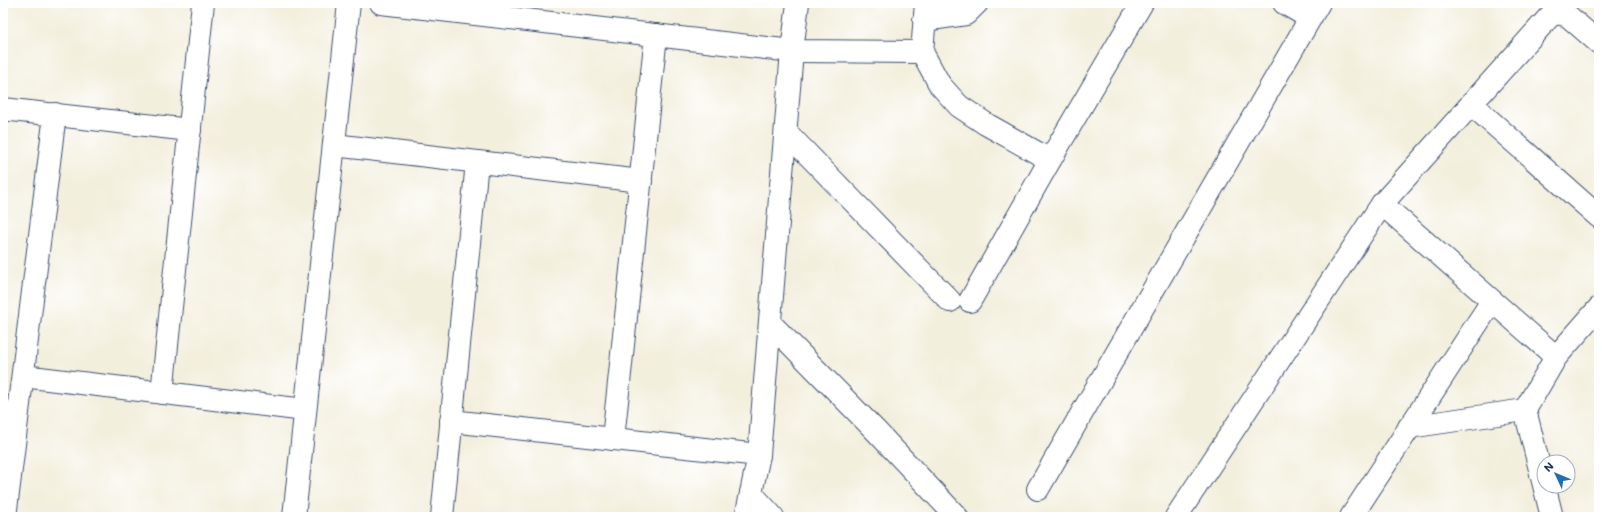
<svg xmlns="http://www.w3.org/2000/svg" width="1602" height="520" font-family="Mali,sans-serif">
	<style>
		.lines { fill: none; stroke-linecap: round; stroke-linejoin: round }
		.minor-casing { stroke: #3b4c71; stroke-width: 24 }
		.minor { stroke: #fff; stroke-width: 22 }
	</style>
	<rect width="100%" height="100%" fill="#fff"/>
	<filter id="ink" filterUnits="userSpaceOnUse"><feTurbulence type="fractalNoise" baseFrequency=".025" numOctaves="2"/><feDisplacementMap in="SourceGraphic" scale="8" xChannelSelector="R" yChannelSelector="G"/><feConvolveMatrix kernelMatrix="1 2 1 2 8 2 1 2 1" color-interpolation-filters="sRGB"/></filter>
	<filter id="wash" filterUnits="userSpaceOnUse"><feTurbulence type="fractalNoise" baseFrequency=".012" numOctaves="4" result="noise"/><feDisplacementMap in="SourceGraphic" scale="16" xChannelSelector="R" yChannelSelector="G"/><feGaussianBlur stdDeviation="0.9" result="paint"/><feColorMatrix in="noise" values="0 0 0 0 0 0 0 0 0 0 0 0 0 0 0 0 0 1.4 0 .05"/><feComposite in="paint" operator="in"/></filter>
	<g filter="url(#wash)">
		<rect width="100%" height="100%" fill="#f3efdd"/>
	</g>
	<g filter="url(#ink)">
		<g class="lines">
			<defs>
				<g id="minor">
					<polyline points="381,3 792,51 922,52"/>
					<polyline points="926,3 922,52 940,85 959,106 986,124 1050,160"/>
					<polyline points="1284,3 1310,18"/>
					<polyline points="924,20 966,14 977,3"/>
					<polyline points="1471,104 1599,217"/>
					<polyline points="3,109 190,130"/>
					<polyline points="786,132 950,301"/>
					<polyline points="334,145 641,181"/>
					<polyline points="1382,204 1556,357"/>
					<polyline points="970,301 1050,160 1142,3"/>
					<polyline points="770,323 876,431 957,517"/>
					<polyline points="23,376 305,410"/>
					<polyline points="162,393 203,3"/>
					<polyline points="451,421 759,455"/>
					<polyline points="1409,427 1525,410"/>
					<polyline points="613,439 656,35"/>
					<polyline points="1038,489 1319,3"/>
					<polyline points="751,493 773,517"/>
					<polyline points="5,517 55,114"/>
					<polyline points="294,517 349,3"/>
					<polyline points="442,517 477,162"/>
					<polyline points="746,517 759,455 792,51 798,3"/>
					<polyline points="1176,517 1382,204 1550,16 1558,13 1568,16 1599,43"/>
					<polyline points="1351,517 1492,301"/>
					<polyline points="1552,517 1525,410 1556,357 1599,308"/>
				</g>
			</defs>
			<use href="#minor" class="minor-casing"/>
			<use href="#minor" class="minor"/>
		</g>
	</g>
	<rect width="1602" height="520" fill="none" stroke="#fff" stroke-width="16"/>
	<g transform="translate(1556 474) rotate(314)"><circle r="19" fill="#ffffff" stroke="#a4acbf"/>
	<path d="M0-3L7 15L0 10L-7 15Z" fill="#1f6fb2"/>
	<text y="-6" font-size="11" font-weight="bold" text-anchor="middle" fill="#1b2f5e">N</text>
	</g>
</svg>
